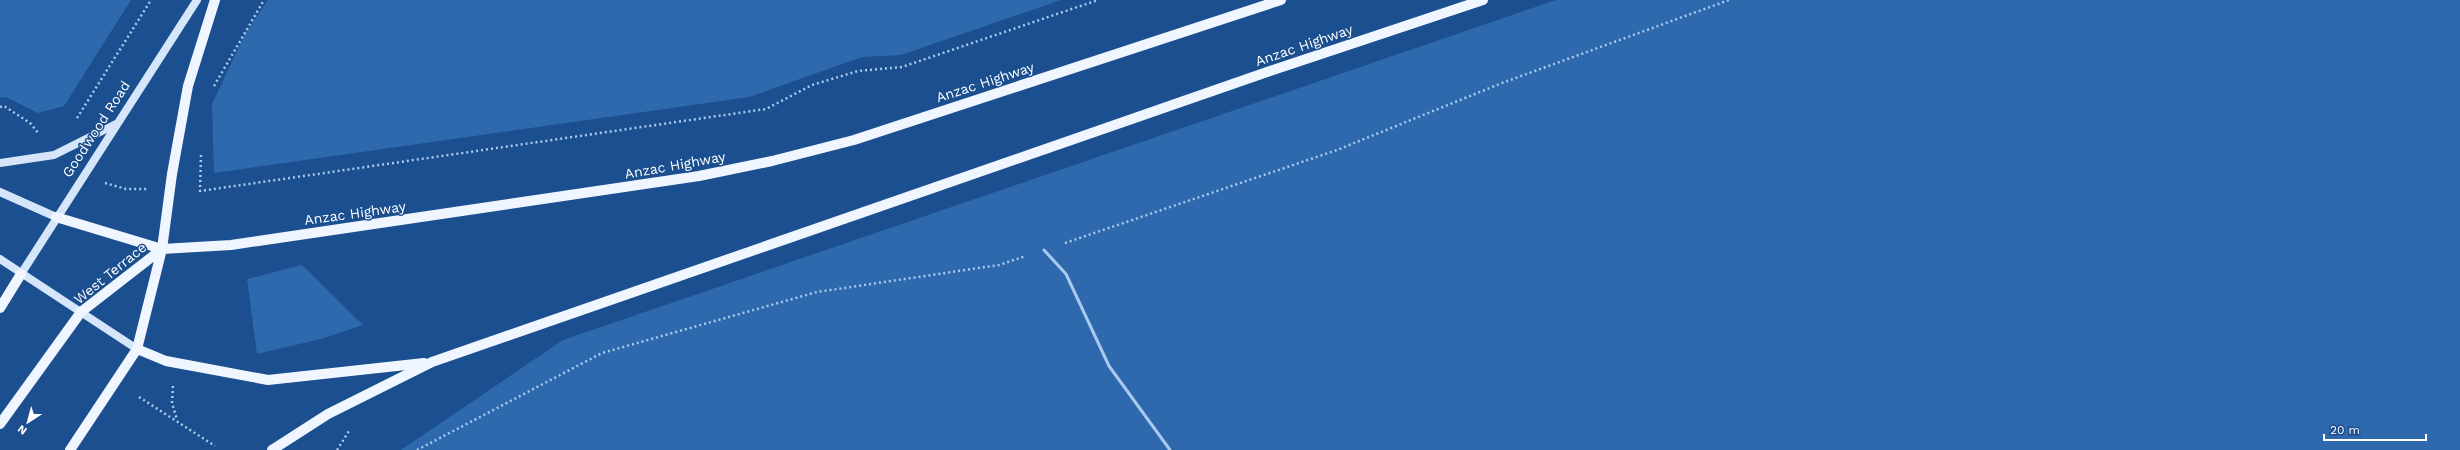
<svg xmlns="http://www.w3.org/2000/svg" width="2460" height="450" font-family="'Work Sans',sans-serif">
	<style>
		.green { fill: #2e69ad }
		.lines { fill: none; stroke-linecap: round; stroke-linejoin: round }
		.path { stroke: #a9c9ee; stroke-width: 2.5; stroke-dasharray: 2 3; stroke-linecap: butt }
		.lane { stroke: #a9c9ee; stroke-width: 3 }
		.secondary { stroke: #d6e6fa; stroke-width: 8 }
		.primary { stroke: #f0f6ff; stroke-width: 10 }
		.labels { text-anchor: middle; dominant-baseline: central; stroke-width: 3; stroke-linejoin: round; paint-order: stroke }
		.street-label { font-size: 14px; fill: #fff; stroke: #1b4f8f }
	</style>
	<rect width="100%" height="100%" fill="#1b4f8f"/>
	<g class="green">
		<polygon points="0,0 131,0 64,106 38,113 6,97 0,98"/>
		<polygon points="268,0 1061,0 901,55 862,57 749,97 214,173 212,104 245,34"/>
		<polygon points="1556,0 2460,0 2460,450 401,450 563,340"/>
		<polygon points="302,265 363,325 321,339 257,354 247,279"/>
	</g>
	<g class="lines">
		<g class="path">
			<polyline points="214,86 264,0"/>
			<polyline points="0,107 4,106 30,123 39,134"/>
			<polyline points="77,118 151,0"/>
			<polyline points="201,155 200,191 766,109 812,85 858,71 902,67 1098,0"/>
			<polyline points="105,183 126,189 147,189"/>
			<polyline points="1065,243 1337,150 1502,83 1729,0"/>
			<polyline points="173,386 172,403 177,420"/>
			<polyline points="139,397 215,446"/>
			<polyline points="337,450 349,431"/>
			<polyline points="417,450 602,353 817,292 999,265 1026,256"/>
		</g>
		<polyline class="lane" points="1044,250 1066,274 1109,366 1170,450"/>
		<g class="secondary">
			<polyline points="0,163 54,155 116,124"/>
			<polyline points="0,192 56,217"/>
			<polyline points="0,259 137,349"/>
			<polyline points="21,274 197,0"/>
		</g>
		<g class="primary">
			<polyline points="56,217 162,249 231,245 699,176 772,161 854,140 1281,0"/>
			<polyline points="0,308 21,274"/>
			<polyline points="137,349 166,361 268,380 424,363"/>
			<polyline points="0,424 81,312 162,249"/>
			<polyline points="70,450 137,349 162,249 172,174 188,86 215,0"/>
			<polyline points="272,450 328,414 432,362 1270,71 1483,0"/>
		</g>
	</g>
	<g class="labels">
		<g class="street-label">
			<text transform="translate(1304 45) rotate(-19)">Anzac Highway</text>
			<text transform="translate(985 82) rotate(-18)">Anzac Highway</text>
			<text transform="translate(96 129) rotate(-57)">Goodwood Road</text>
			<text transform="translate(675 165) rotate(-10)">Anzac Highway</text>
			<text transform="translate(355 213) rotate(-8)">Anzac Highway</text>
			<text transform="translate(110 273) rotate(-39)">West Terrace</text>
		</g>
	</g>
	<g transform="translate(28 422) rotate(216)" stroke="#1b4f8f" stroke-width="3" paint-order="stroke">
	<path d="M0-3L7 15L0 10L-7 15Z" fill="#ffffff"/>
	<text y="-6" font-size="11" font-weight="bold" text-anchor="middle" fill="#ffffff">N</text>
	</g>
	<path d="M2324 434v6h102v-6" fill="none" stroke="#ffffff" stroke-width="2"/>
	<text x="2330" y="434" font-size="12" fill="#ffffff" stroke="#1b4f8f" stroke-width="3" paint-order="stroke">20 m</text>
</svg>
